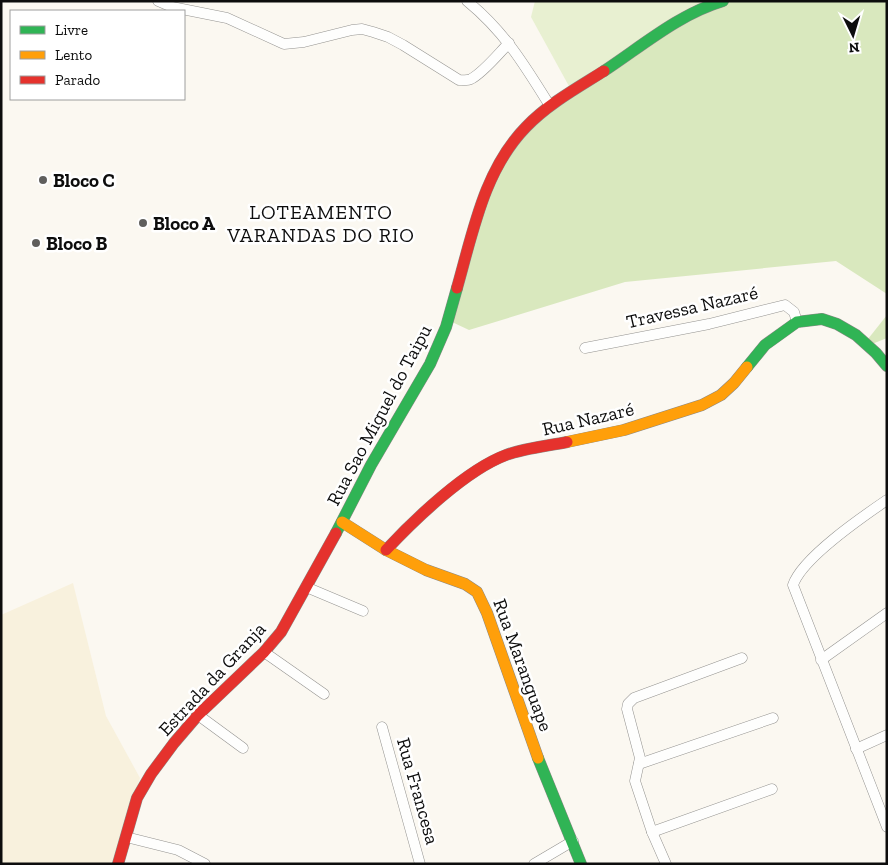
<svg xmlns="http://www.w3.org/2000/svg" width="888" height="865" font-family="'Zilla Slab',serif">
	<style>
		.farmland { fill: #f8f1dd }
		.green { fill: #e8f0d1 }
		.forest { fill: #d9e8be }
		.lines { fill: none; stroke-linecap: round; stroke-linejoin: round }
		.street-casing { stroke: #949390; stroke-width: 11 }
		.fast-casing { stroke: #8b8986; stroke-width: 12 }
		.slow-casing { stroke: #8b8986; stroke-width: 12 }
		.jam-casing { stroke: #8b8986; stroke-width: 12 }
		.street { stroke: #fefefd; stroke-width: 10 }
		.fast { stroke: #30b455; stroke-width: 11 }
		.slow { stroke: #ff9f0a; stroke-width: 11 }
		.jam { stroke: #e5322d; stroke-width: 11 }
		.poi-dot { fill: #605f5d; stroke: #fff; stroke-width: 2 }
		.labels { text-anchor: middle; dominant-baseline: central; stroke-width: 5; stroke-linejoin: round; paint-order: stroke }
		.poi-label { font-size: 19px; font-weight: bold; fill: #0d0d0d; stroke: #fff; text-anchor: start }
		.street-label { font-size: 19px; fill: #0d0d0d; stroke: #fff }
		.neighbourhood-label { font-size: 20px; letter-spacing: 1px; fill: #0d0d0d; stroke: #fff }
	</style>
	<rect width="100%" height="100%" fill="#fbf8f1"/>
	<polygon class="farmland" points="73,583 106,716 140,778 112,864 1,864 1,615"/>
	<polygon class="green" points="535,1 710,1 570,88 531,17"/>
	<g class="forest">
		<polygon points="731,1 887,1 887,294 836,261 625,282 469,330 452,322 485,200 511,148 561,101 686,18 720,4"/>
		<polygon points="887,315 887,338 872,344 868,339"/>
	</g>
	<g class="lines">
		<defs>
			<g id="street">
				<path d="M 158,1 L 172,7 L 227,18 L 284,44 L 304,42 L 352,30 L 362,29 L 373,32 L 388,37 L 403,45 L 459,80 C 463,80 467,81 471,79 C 484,72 499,53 509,43"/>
				<path d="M 467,1 C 505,32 525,66 550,106"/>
				<polyline points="585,348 709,324 785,305 794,312 797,322"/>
				<path d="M 887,500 C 862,517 802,558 793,585 L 887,827"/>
				<polyline points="306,587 363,611"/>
				<polyline points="264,652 324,694"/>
				<polyline points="821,660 887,613"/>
				<polyline points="198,715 243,748"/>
				<polyline points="382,727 420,864"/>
				<polyline points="856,749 887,735"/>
				<polyline points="639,764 773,718"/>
				<polyline points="652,832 772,789"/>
				<polyline points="126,837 178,850 205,864"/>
				<polyline points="534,864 573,841"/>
				<polyline points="666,864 652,832 635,781 640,758 627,709 628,704 634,698 742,658"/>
			</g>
			<g id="fast">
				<path d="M 604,71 C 642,46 679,14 723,1"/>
				<polyline points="747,367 765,345 797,322 822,319 837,324 856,335 876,353 887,366"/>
				<polyline points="336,533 371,465 430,364 446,327 457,288"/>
				<polyline points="538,758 581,864"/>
			</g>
			<g id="slow">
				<polyline points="567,442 624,430 702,405 721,395 734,383 747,367"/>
				<polyline points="342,522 386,550 426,570 465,584 477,592 487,613 538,758"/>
			</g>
			<g id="jam">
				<path d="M 457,288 C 473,232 484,170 526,127 C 548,104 577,88 604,71"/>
				<path d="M 386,550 C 415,519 466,470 506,455 C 525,448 547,446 567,442"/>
				<polyline points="118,864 137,798 151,774 174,743 198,715 264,652 281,632 336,533"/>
			</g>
		</defs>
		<use href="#street" class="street-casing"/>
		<use href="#fast" class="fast-casing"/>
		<use href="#slow" class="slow-casing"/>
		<use href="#jam" class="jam-casing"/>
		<use href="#street" class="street"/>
		<use href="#fast" class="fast"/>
		<use href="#slow" class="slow"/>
		<use href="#jam" class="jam"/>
	</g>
	<g class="poi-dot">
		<circle cx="43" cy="180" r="5"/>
		<circle cx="143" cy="223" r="5"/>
		<circle cx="36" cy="243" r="5"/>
	</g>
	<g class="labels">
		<g class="poi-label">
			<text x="53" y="180">Bloco C</text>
			<text x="153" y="223">Bloco A</text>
			<text x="46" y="243">Bloco B</text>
		</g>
		<g class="street-label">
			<text transform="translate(692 307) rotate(-13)">Travessa Nazaré</text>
			<text transform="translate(379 415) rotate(-62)">Rua Sao Miguel do Taipu</text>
			<text transform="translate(588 419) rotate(-13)">Rua Nazaré</text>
			<text transform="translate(523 665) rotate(70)">Rua Maranguape</text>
			<text transform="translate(212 679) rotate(-47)">Estrada da Granja</text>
			<text transform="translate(418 791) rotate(74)">Rua Francesa</text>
		</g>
		<g class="neighbourhood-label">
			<text x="321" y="212">LOTEAMENTO<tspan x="321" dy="23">VARANDAS DO RIO</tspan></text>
		</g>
	</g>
	<rect width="888" height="865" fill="none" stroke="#0d0d0d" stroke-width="5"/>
	<rect x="10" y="10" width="175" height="90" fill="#ffffff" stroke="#9e9e9e"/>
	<rect x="20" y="26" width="25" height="8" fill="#30b455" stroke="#9e9e9e"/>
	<text x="55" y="35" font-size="15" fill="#0d0d0d">Livre</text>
	<rect x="20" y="51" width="25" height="8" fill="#ff9f0a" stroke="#9e9e9e"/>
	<text x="55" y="60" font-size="15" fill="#0d0d0d">Lento</text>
	<rect x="20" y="76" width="25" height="8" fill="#e5322d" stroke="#9e9e9e"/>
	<text x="55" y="85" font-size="15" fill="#0d0d0d">Parado</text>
	<g transform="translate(853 35) rotate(175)" stroke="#ffffff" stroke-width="4" paint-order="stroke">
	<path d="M0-4L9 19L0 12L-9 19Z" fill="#0d0d0d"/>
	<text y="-8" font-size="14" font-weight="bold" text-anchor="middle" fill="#0d0d0d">N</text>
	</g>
</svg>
